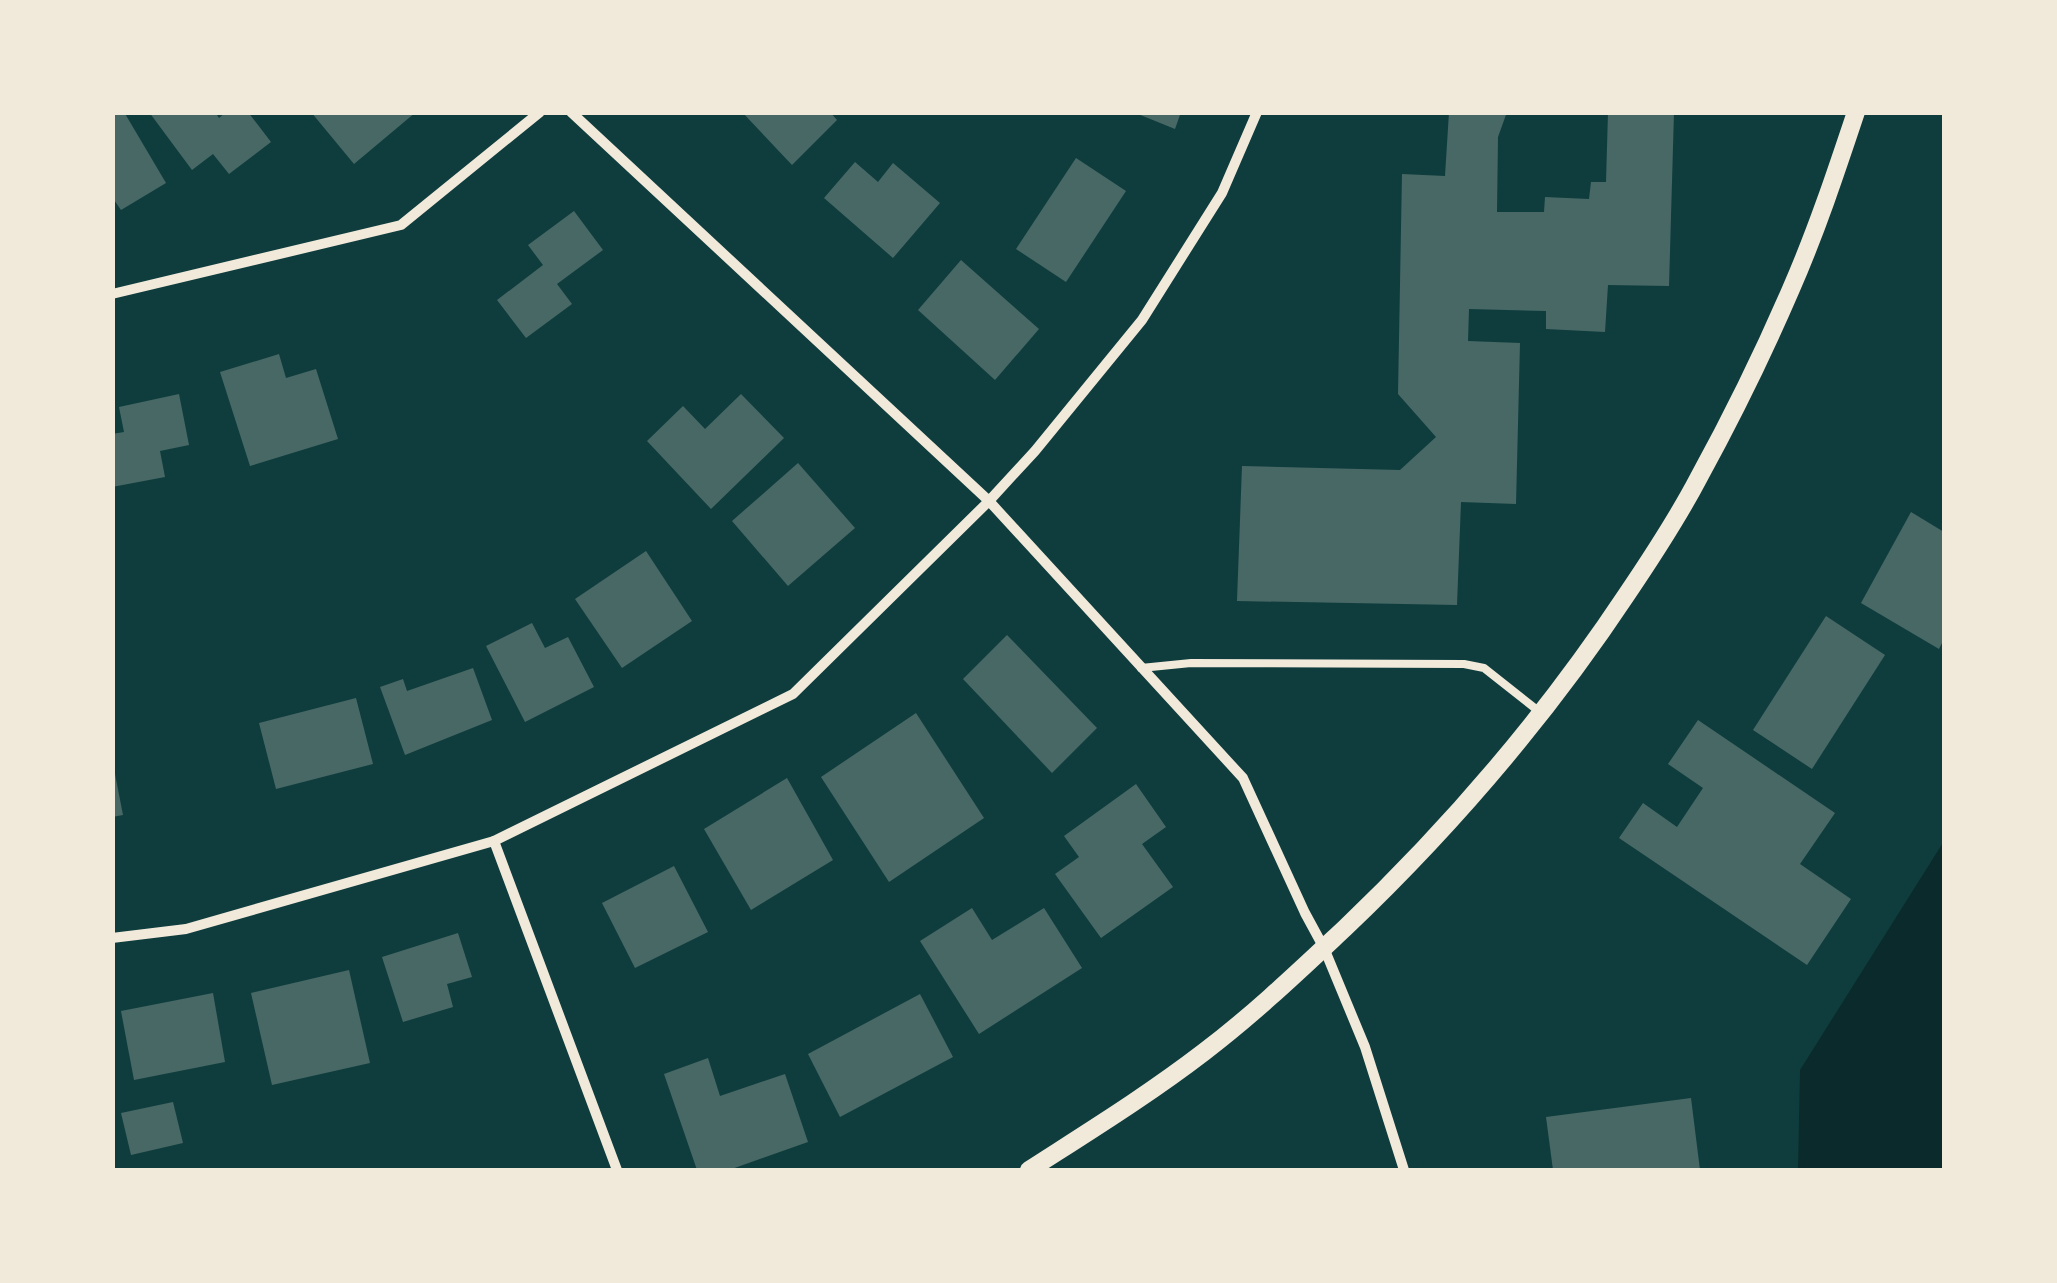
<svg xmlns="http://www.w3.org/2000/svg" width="2057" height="1283" font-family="Roboto,sans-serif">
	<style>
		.water { fill: #0a2a2b }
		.building { fill: #486865 }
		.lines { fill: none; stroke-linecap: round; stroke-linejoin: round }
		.service { stroke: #f1e9da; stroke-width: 8 }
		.minor { stroke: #f1e9da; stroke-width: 10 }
		.tertiary { stroke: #f1e9da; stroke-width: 18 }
	</style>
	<rect width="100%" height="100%" fill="#0f3d3e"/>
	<polygon class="water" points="1944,841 1944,1170 1798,1170 1800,1070"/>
	<g class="building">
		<polygon points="112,112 124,112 166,183 121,210 112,197"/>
		<polygon points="149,112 215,112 219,118 226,112 248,112 271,142 229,174 213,154 192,170"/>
		<polygon points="311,112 416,112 354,164"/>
		<polygon points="742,112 830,112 837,120 792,165"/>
		<polygon points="1133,112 1181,112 1175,129"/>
		<polygon points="1449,112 1507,112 1498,137 1497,212 1544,212 1545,197 1589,199 1591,182 1606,182 1608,112 1674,112 1669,286 1608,285 1605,332 1546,329 1546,311 1469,309 1468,341 1520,343 1516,504 1461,502 1457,605 1237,601 1242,466 1400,470 1436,437 1398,394 1402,174 1445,176"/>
		<polygon points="1076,158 1126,191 1066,282 1016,249"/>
		<polygon points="855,162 878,182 893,163 940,203 893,258 824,198"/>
		<polygon points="574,211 603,250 557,284 572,304 526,338 497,300 543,265 528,245"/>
		<polygon points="961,260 1039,329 995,380 918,310"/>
		<polygon points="279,354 286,378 316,369 338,439 250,466 220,372"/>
		<polygon points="179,394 189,445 160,451 165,477 112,487 112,434 124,432 119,407"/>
		<polygon points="741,394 784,438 711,509 647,441 683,406 705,429"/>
		<polygon points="798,463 855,528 788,586 732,521"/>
		<polygon points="1911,512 1944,532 1944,639 1939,649 1861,603"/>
		<polygon points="646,551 692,621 622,668 575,599"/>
		<polygon points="1826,616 1885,655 1812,769 1753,730"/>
		<polygon points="532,623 545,648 568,637 594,687 525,722 486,646"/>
		<polygon points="1007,635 1097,728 1052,773 963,679"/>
		<polygon points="473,668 492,720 405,755 380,687 403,679 407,691"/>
		<polygon points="356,698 373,764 276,789 259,723"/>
		<polygon points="916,713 984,818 889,882 821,777"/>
		<polygon points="1698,720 1835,813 1800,864 1851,899 1807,965 1619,838 1643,803 1677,827 1703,788 1668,764"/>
		<polygon points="112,769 114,769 123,815 112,817"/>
		<polygon points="787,778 833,860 751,910 704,829"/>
		<polygon points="1136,784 1166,827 1142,844 1173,887 1101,938 1055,874 1079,857 1064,836"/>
		<polygon points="674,866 708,932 635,968 602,903"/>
		<polygon points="972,908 992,940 1044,908 1082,968 979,1034 920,941"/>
		<polygon points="458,933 472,977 447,984 453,1007 403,1022 382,957"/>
		<polygon points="349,970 370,1063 272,1085 251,993"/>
		<polygon points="213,993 225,1062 134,1080 121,1011"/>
		<polygon points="920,994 953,1057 840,1117 808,1054"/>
		<polygon points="708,1058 720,1096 785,1074 808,1142 729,1170 697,1170 664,1074"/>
		<polygon points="1691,1098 1700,1170 1553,1170 1546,1117"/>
		<polygon points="173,1102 183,1143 131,1155 121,1113"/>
	</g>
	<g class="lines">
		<polyline class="service" points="1141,668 1191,663 1464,664 1484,668 1541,713"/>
		<g class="minor">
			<polyline points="571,112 989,501 1243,778 1305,913 1324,948 1365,1047 1404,1170"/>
			<polyline points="112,294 401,225 540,112"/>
			<polyline points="494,841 617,1170"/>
			<polyline points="112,938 186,929 494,841 793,694 989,501 1035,451 1142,320 1222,193 1257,112"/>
		</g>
		<path class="tertiary" d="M 1029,1170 C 1088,1132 1148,1095 1204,1052 C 1254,1014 1299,971 1345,928 C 1451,827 1546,716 1627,594 C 1652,557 1677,519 1698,479 C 1732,417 1763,354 1791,289 C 1816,232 1836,172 1856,112"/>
	</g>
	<rect width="2057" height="1283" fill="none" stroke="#f1e9da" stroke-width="230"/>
</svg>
